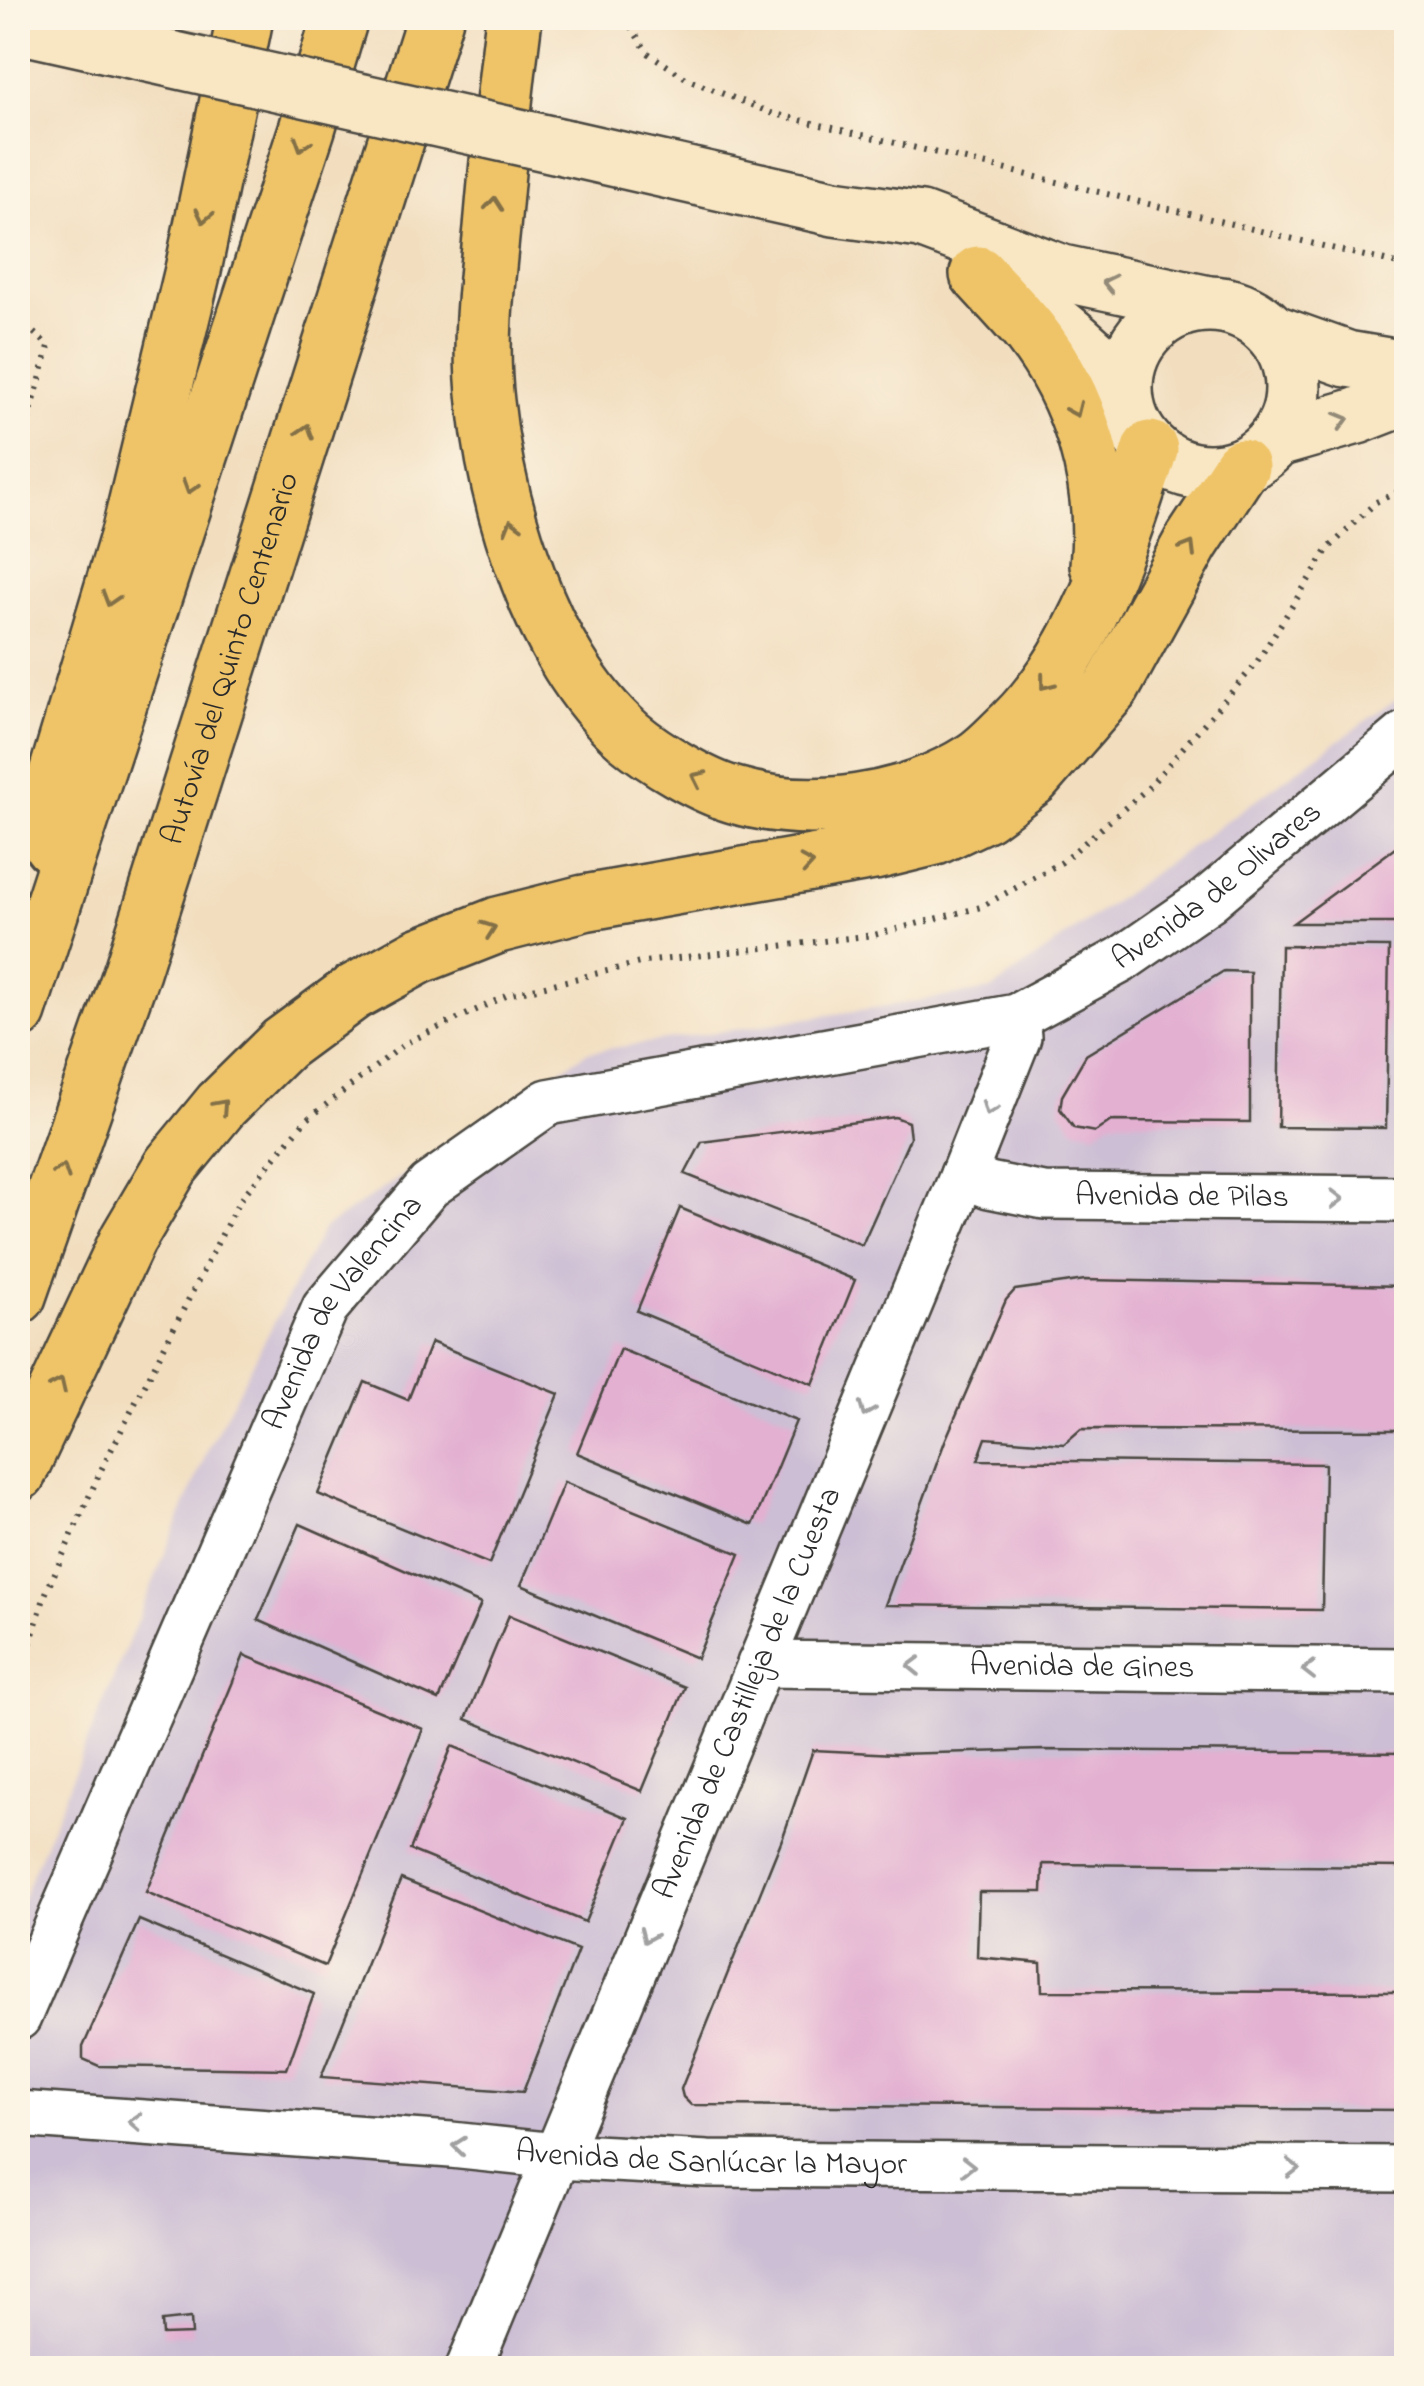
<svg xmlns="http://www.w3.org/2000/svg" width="1424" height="2386" font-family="'Indie Flower',sans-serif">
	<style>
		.industrial { fill: #ccbed4 }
		.building { fill: #e3b0d2 }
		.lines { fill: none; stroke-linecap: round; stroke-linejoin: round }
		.street-casing { stroke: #494641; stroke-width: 50 }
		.secondary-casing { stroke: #494641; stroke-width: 60 }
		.highway-casing { stroke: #494641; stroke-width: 60 }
		.path { stroke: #494641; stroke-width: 6; stroke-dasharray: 2.5 8; stroke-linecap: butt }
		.street { stroke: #fff; stroke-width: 45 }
		.secondary { stroke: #f9e7c3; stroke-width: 55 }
		.highway { stroke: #efc469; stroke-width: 55 }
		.secondary-bridge-casing { stroke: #494641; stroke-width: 60; stroke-linecap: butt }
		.secondary-bridge { stroke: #f9e7c3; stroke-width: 55 }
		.oneway { stroke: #837047 }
		.oneway2 { stroke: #928977 }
		.oneway3 { stroke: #a0a0a0 }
		.labels { text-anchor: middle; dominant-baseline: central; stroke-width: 8; stroke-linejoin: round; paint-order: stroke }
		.street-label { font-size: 32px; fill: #2b2b2b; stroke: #fcf5e5 }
	</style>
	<rect width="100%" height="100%" fill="#fcf5e5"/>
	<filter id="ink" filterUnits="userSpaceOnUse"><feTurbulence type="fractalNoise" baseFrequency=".01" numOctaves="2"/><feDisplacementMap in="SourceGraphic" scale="20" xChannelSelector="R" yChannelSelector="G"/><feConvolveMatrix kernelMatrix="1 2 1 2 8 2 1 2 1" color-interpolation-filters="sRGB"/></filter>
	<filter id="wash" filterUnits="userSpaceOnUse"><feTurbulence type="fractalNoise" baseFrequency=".0048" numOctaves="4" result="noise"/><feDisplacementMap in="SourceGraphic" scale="40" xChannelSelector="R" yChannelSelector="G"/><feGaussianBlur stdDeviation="2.25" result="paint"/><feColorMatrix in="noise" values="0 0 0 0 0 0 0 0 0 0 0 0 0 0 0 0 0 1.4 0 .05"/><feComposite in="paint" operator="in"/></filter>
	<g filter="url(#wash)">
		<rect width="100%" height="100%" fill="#f2debf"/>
		<polygon class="industrial" points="1406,692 1406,2368 18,2368 18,1909 209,1447 323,1229 587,1052 991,990"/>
		<g id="blocks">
			<g class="building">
				<polygon points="1406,840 1406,923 1293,923"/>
				<polygon points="1281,946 1389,947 1386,1128 1278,1127"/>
				<polygon points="1224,971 1250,972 1250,1122 1111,1121 1095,1132 1074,1128 1060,1109 1062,1096 1086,1055"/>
				<polygon points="895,1117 908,1122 910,1138 862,1245 685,1174 702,1142"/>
				<polygon points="680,1208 855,1280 813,1384 637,1311"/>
				<polygon points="1085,1280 1406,1286 1406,1430 1081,1429 1064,1444 986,1438 978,1460 1325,1464 1322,1610 885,1605 945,1441 1006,1300 1015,1290"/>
				<polygon points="431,1342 559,1394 489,1564 318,1494 365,1382 408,1400"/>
				<polygon points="620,1349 796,1421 753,1525 577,1453"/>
				<polygon points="564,1482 740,1554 697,1658 521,1585"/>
				<polygon points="300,1524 481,1604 439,1700 258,1620"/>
				<polygon points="509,1615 685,1687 642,1791 466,1719"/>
				<polygon points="244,1655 423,1729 325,1966 146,1892"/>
				<polygon points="452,1746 628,1818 585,1922 410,1850"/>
				<polygon points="813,1750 895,1754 1044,1750 1406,1753 1406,1867 1043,1864 1042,1892 979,1892 977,1957 1041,1963 1042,1991 1406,1992 1406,2110 691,2105 683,2097 681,2089 784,1834"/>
				<polygon points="401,1879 578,1950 523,2092 321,2077"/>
				<polygon points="139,1920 314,1994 287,2069 99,2066 83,2059 83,2047"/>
				<polygon points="191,2318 192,2334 163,2335 162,2321"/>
			</g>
		</g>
	</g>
	<g filter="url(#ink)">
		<use href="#blocks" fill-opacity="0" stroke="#494641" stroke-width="2.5"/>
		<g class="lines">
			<defs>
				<g id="street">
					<path id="s1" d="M 963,1175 L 989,1185 L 1044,1196 L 1406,1199"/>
					<path id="s2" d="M 760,1664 L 1406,1671"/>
					<path id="s3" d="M 18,2017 L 325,1308 L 429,1186 L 548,1102 L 1016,1017 L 1121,960 L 1208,900 L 1406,734"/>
					<path id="s4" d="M 18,2114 L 451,2145 L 556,2156 L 708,2164 L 1406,2169"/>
					<path id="s5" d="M 469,2368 L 963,1175 L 1018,1037 L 1016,1017"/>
				</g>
				<g id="secondary">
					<polyline points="18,25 99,43"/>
					<polyline points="568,148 834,208 921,220 1062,273 1204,303"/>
					<path d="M 995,283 C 1045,311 1085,345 1124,386"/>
					<circle cx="1209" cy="388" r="84"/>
					<polyline points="1274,333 1347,359 1406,369"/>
					<polyline points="1277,439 1357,416 1406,397"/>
				</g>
				<g id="highway">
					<path d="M 514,18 C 505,88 498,158 492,228 C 486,286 479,344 486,402 C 492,460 507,523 528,578 C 549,635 582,695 629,736 C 654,757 702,786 734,795 C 811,818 907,803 974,760 C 988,751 1001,736 1013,725 C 1084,656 1121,541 1150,449"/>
					<path d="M 978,274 C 995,293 1014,312 1030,332 C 1081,397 1107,483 1098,565"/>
					<polyline points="52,845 52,790 130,530 193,270 245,18"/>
					<polyline points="18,1011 307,129 340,18"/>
					<path id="s6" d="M 18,1296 L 132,971 L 435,18"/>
					<polyline points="18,1473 128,1239 171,1166 221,1105 283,1044 352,993 419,956 498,925 584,903 874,852 935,837 986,813 1033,778 1112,687 1191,543 1241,467"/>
				</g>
			</defs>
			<use href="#street" class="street-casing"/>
			<use href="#secondary" class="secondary-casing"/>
			<use href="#highway" class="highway-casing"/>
			<g class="path">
				<polyline points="625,18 648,53 689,80 771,113 1406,266"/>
				<polyline points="18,319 49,346 18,460"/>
				<polyline points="18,1684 45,1595 101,1470 239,1201 305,1121 406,1043 508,995 644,962 874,935 981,907 1062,862 1148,788 1255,665 1328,549 1376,502 1406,488"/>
			</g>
			<use href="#street" class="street"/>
			<use href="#secondary" class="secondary"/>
			<use href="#highway" class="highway"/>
			<defs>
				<polyline id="secondary-bridge" points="99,43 568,148"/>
			</defs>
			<use href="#secondary-bridge" class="secondary-bridge-casing"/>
			<use href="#secondary-bridge" class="secondary-bridge"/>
		</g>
		<defs><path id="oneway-chevron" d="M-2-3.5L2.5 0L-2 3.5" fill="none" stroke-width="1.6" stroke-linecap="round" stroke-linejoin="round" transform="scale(2.5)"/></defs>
		<g class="oneway">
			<use href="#oneway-chevron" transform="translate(302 144) rotate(108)"/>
			<use href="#oneway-chevron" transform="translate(494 204) rotate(-85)"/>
			<use href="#oneway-chevron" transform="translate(204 216) rotate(102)"/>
			<use href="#oneway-chevron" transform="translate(1075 410) rotate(66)"/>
			<use href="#oneway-chevron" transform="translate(306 431) rotate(-72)"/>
			<use href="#oneway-chevron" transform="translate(190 487) rotate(108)"/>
			<use href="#oneway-chevron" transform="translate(512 526) rotate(-106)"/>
			<use href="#oneway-chevron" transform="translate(1189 548) rotate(-59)"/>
			<use href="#oneway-chevron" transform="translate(110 599) rotate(107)"/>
			<use href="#oneway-chevron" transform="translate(1046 683) rotate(128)"/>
			<use href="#oneway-chevron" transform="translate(698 778) rotate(-154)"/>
			<use href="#oneway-chevron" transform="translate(807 864) rotate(-10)"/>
			<use href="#oneway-chevron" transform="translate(489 929) rotate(-20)"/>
			<use href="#oneway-chevron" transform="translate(221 1106) rotate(-48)"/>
			<use href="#oneway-chevron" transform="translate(62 1171) rotate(-71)"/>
			<use href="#oneway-chevron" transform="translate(59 1385) rotate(-65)"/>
		</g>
		<g class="oneway2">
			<use href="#oneway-chevron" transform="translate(1109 283) rotate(-168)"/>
			<use href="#oneway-chevron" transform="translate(1342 420) rotate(-16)"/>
		</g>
		<g class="oneway3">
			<use href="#oneway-chevron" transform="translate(989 1109) rotate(112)"/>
			<use href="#oneway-chevron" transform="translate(1337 1199)"/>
			<use href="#oneway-chevron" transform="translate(866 1410) rotate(112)"/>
			<use href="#oneway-chevron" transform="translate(914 1666) rotate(-179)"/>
			<use href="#oneway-chevron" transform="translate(1309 1670) rotate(-180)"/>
			<use href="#oneway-chevron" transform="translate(647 1936) rotate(113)"/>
			<use href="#oneway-chevron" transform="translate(135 2122) rotate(-176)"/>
			<use href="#oneway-chevron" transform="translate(459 2146) rotate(-174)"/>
			<use href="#oneway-chevron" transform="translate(968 2166)"/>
			<use href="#oneway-chevron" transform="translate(1293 2168)"/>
		</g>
	</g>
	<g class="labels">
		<g class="street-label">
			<text stroke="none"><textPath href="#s6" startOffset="672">Autovía del Quinto Centenario</textPath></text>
			<text stroke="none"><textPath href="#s3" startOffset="1795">Avenida de Olivares</textPath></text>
			<text stroke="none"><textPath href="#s1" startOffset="222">Avenida de Pilas</textPath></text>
			<text stroke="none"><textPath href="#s3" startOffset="778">Avenida de Valencina</textPath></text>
			<text stroke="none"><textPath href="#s2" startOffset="322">Avenida de Gines</textPath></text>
			<text stroke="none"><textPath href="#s5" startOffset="730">Avenida de Castilleja de la Cuesta</textPath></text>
			<text stroke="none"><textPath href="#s4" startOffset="695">Avenida de Sanlúcar la Mayor</textPath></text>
		</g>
	</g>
	<rect width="1424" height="2386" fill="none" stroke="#fcf5e5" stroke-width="60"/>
</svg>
